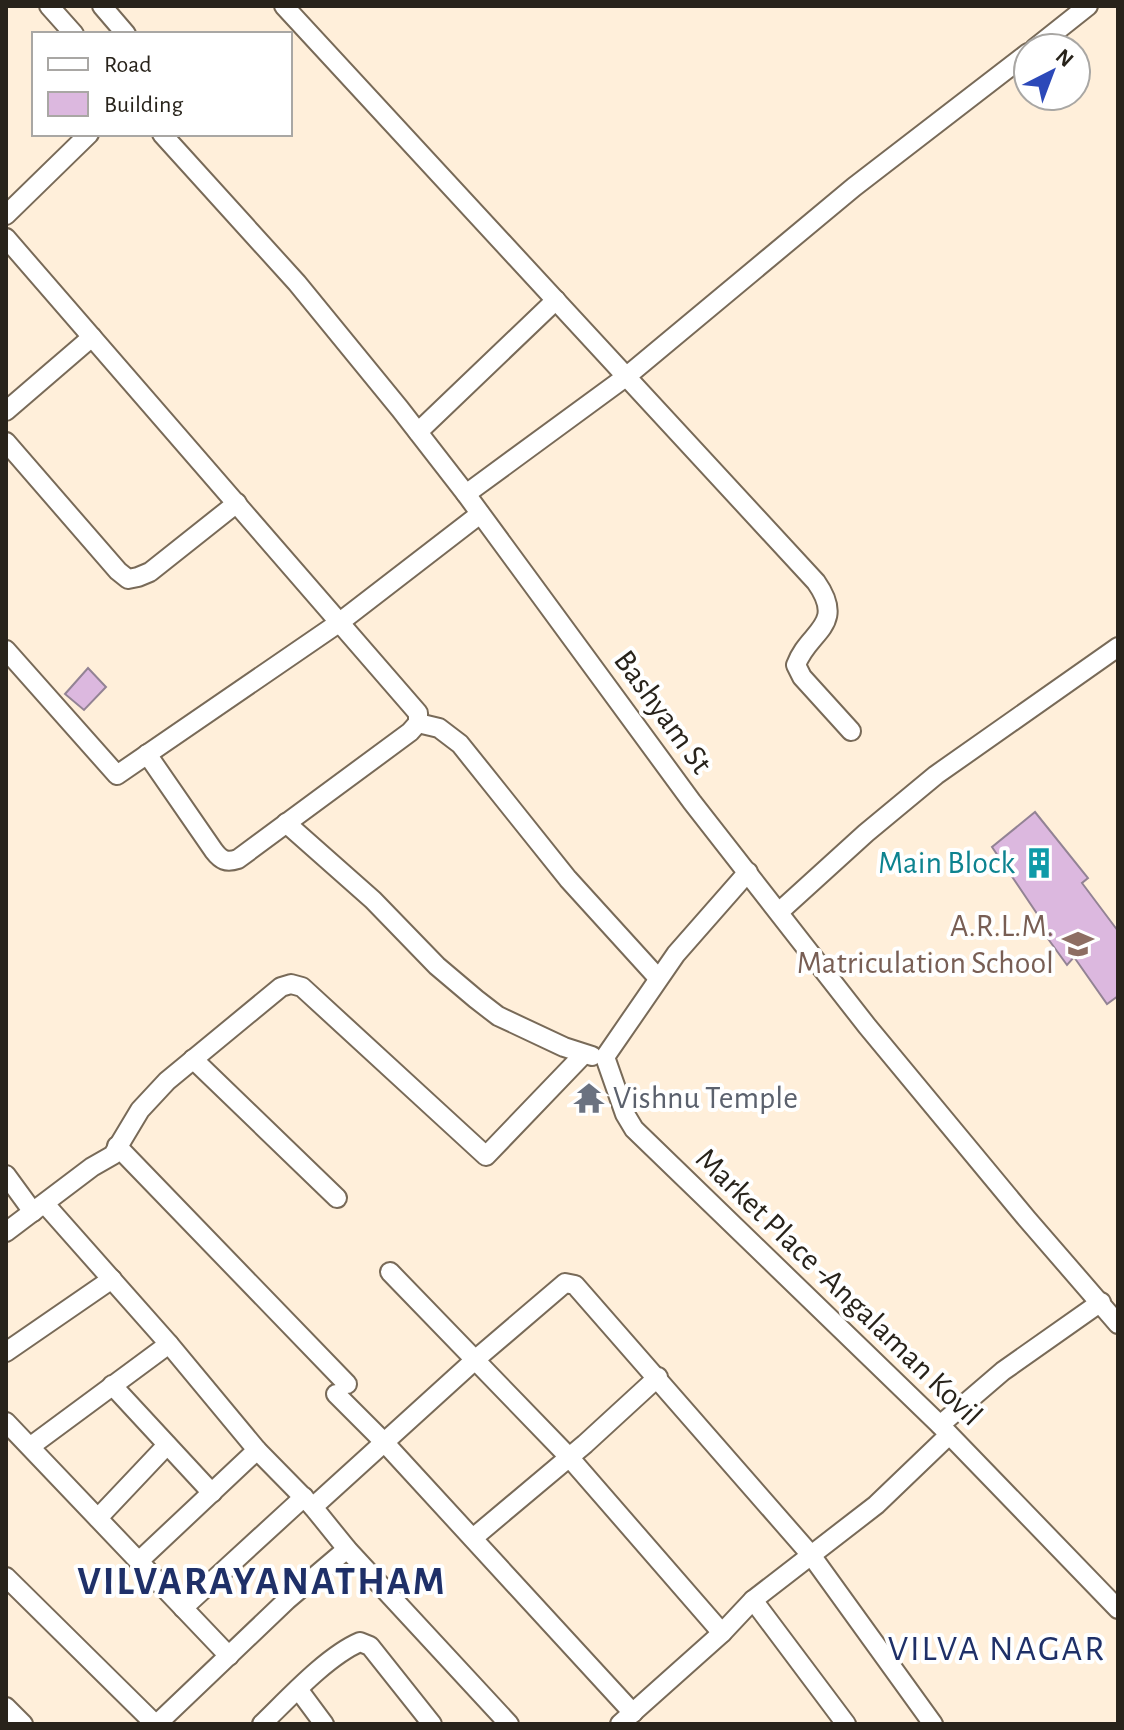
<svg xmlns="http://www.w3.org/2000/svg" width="1124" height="1730" font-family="'Alegreya Sans',sans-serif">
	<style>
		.building { fill: #dcb8df; stroke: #938394; stroke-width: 2 }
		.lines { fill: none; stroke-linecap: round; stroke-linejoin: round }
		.minor-casing { stroke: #786a58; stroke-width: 22 }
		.minor { stroke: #fff; stroke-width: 18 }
		.labels { text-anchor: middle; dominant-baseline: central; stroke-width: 8; stroke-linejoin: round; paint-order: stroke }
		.street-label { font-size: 32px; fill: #28231b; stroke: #fff }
		.culture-label { font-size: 32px; fill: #0d838f; stroke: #fff; text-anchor: end }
		.education-label { font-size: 32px; fill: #785e54; stroke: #fff; text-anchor: end }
		.worship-label { font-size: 32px; fill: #5b616d; stroke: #fff; text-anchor: start }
		.quarter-label { font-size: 36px; letter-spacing: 2px; fill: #1f3068; stroke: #fff }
		.district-label { font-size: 40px; font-weight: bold; letter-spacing: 2px; fill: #1f3068; stroke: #fff }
	</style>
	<rect width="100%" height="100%" fill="#ffefda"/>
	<g class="building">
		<polygon points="88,668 106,687 84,710 65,694"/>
		<polygon points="1035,812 1088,878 1082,883 1118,931 1118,996 1107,1004 1074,957 1067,965 1046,936 1050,933 992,847"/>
	</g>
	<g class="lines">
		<defs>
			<g id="minor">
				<polyline points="49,6 74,34"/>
				<polyline points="102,6 126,34"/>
				<path d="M 284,6 L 816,582 C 847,626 808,631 796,665 L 802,677 L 851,731"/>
				<polyline points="1035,48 1088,6"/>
				<polyline points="162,134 297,283 400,409 466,494 692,802 867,1026 1027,1219 1118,1324"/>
				<polyline points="6,215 89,134"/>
				<path d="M 6,238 L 418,713 L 418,723 L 410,732 L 238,859 C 226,863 221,860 214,851 L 147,754"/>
				<polyline points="6,411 92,337"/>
				<polyline points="418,432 556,300"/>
				<polyline points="6,442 118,571 128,579 138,577 150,572 237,503"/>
				<polyline points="466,494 627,376 854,187 1028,53"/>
				<polyline points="6,650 117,775 340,622 480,514"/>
				<polyline points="418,723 439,728 460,744 568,879 658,978"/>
				<polyline points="286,823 373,900 437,966 476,999 498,1016 564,1047 592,1056"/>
				<polyline points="748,872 676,954 605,1057 625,1114 634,1129 940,1425 1118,1609"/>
				<polyline points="779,912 866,833 936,775 1118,647"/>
				<polyline points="193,1059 337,1198"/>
				<polyline points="117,1146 347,1384"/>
				<polyline points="6,1175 33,1212"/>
				<polyline points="45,1204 169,1344 257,1450 313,1507"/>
				<polyline points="6,1232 92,1167 113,1155 140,1110 167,1081 281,987 291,984 302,987 486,1156 583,1055"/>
				<polyline points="390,1272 569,1457 722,1633"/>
				<polyline points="6,1352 112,1279"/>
				<polyline points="112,1385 212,1493"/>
				<polyline points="336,1394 384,1442 633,1713"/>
				<polyline points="6,1422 229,1656"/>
				<polyline points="940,1425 1003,1371 1101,1302"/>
				<polyline points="31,1446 169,1344"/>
				<polyline points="98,1518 167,1445"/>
				<polyline points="473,1538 585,1444 658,1377"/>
				<polyline points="139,1561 257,1450"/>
				<polyline points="6,1577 155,1724"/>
				<polyline points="753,1600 846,1724"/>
				<polyline points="183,1608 304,1497"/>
				<polyline points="298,1689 324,1724"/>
				<polyline points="6,1707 23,1724"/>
				<polyline points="157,1724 287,1600 347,1549"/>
				<path d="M 262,1724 C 288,1699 327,1656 360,1642 L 370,1646 L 432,1724"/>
				<polyline points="509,1724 347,1549 313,1507 476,1359 565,1283 575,1285 811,1555 933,1724"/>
				<polyline points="620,1724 722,1633 753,1600 876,1505 949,1435"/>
			</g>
		</defs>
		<use href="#minor" class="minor-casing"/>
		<use href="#minor" class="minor"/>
	</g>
	<defs>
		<symbol id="building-bare" viewBox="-9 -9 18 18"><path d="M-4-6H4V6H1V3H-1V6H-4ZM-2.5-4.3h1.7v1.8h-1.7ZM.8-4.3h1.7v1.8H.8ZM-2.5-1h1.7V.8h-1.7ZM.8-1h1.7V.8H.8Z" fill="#0f9aa8" stroke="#fff" stroke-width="2.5" paint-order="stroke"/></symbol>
		<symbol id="school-bare" viewBox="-9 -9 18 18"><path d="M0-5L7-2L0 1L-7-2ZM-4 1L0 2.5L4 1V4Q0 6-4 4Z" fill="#8d6e63" stroke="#fff" stroke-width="2.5" paint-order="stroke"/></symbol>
		<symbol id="temple-bare" viewBox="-9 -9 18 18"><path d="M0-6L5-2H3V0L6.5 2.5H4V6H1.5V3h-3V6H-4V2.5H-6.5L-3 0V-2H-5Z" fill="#6b7280" stroke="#fff" stroke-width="2.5" paint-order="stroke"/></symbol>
	</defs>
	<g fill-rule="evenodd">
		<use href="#building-bare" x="1017" y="841" width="44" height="44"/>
		<use href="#school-bare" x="1056" y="922" width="44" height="44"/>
		<use href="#temple-bare" x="567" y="1076" width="44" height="44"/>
	</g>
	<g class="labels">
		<g class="street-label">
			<text transform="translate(663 712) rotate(54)">Bashyam St</text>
			<text transform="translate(839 1287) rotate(44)">Market Place -Angalaman Kovil</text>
		</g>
		<g class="culture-label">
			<text x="1015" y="863">Main Block</text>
		</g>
		<g class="education-label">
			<text x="1054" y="926">A.R.L.M.<tspan x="1054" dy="37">Matriculation School</tspan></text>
		</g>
		<g class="worship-label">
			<text x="613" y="1098">Vishnu Temple</text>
		</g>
		<g class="quarter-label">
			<text x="997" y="1649">VILVA NAGAR</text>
		</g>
		<g class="district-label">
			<text x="262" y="1582">VILVARAYANATHAM</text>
		</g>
	</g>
	<rect width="1124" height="1730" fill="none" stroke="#28231b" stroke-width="16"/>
	<rect x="32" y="32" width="260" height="104" fill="#ffffff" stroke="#a9a7a4" stroke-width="2"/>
	<rect x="48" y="58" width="40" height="12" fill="#ffffff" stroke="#a9a7a4" stroke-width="2"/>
	<text x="104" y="72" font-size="24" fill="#28231b">Road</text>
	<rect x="48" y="92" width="40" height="24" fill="#dcb8df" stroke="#a9a7a4" stroke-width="2"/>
	<text x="104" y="112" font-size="24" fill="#28231b">Building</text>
	<g transform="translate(1052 72) rotate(42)"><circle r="38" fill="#ffffff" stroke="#a9a7a4" stroke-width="2"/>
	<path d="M0-6L14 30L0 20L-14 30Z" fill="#2c49b9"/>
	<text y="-12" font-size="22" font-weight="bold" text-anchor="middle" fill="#28231b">N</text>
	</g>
</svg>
